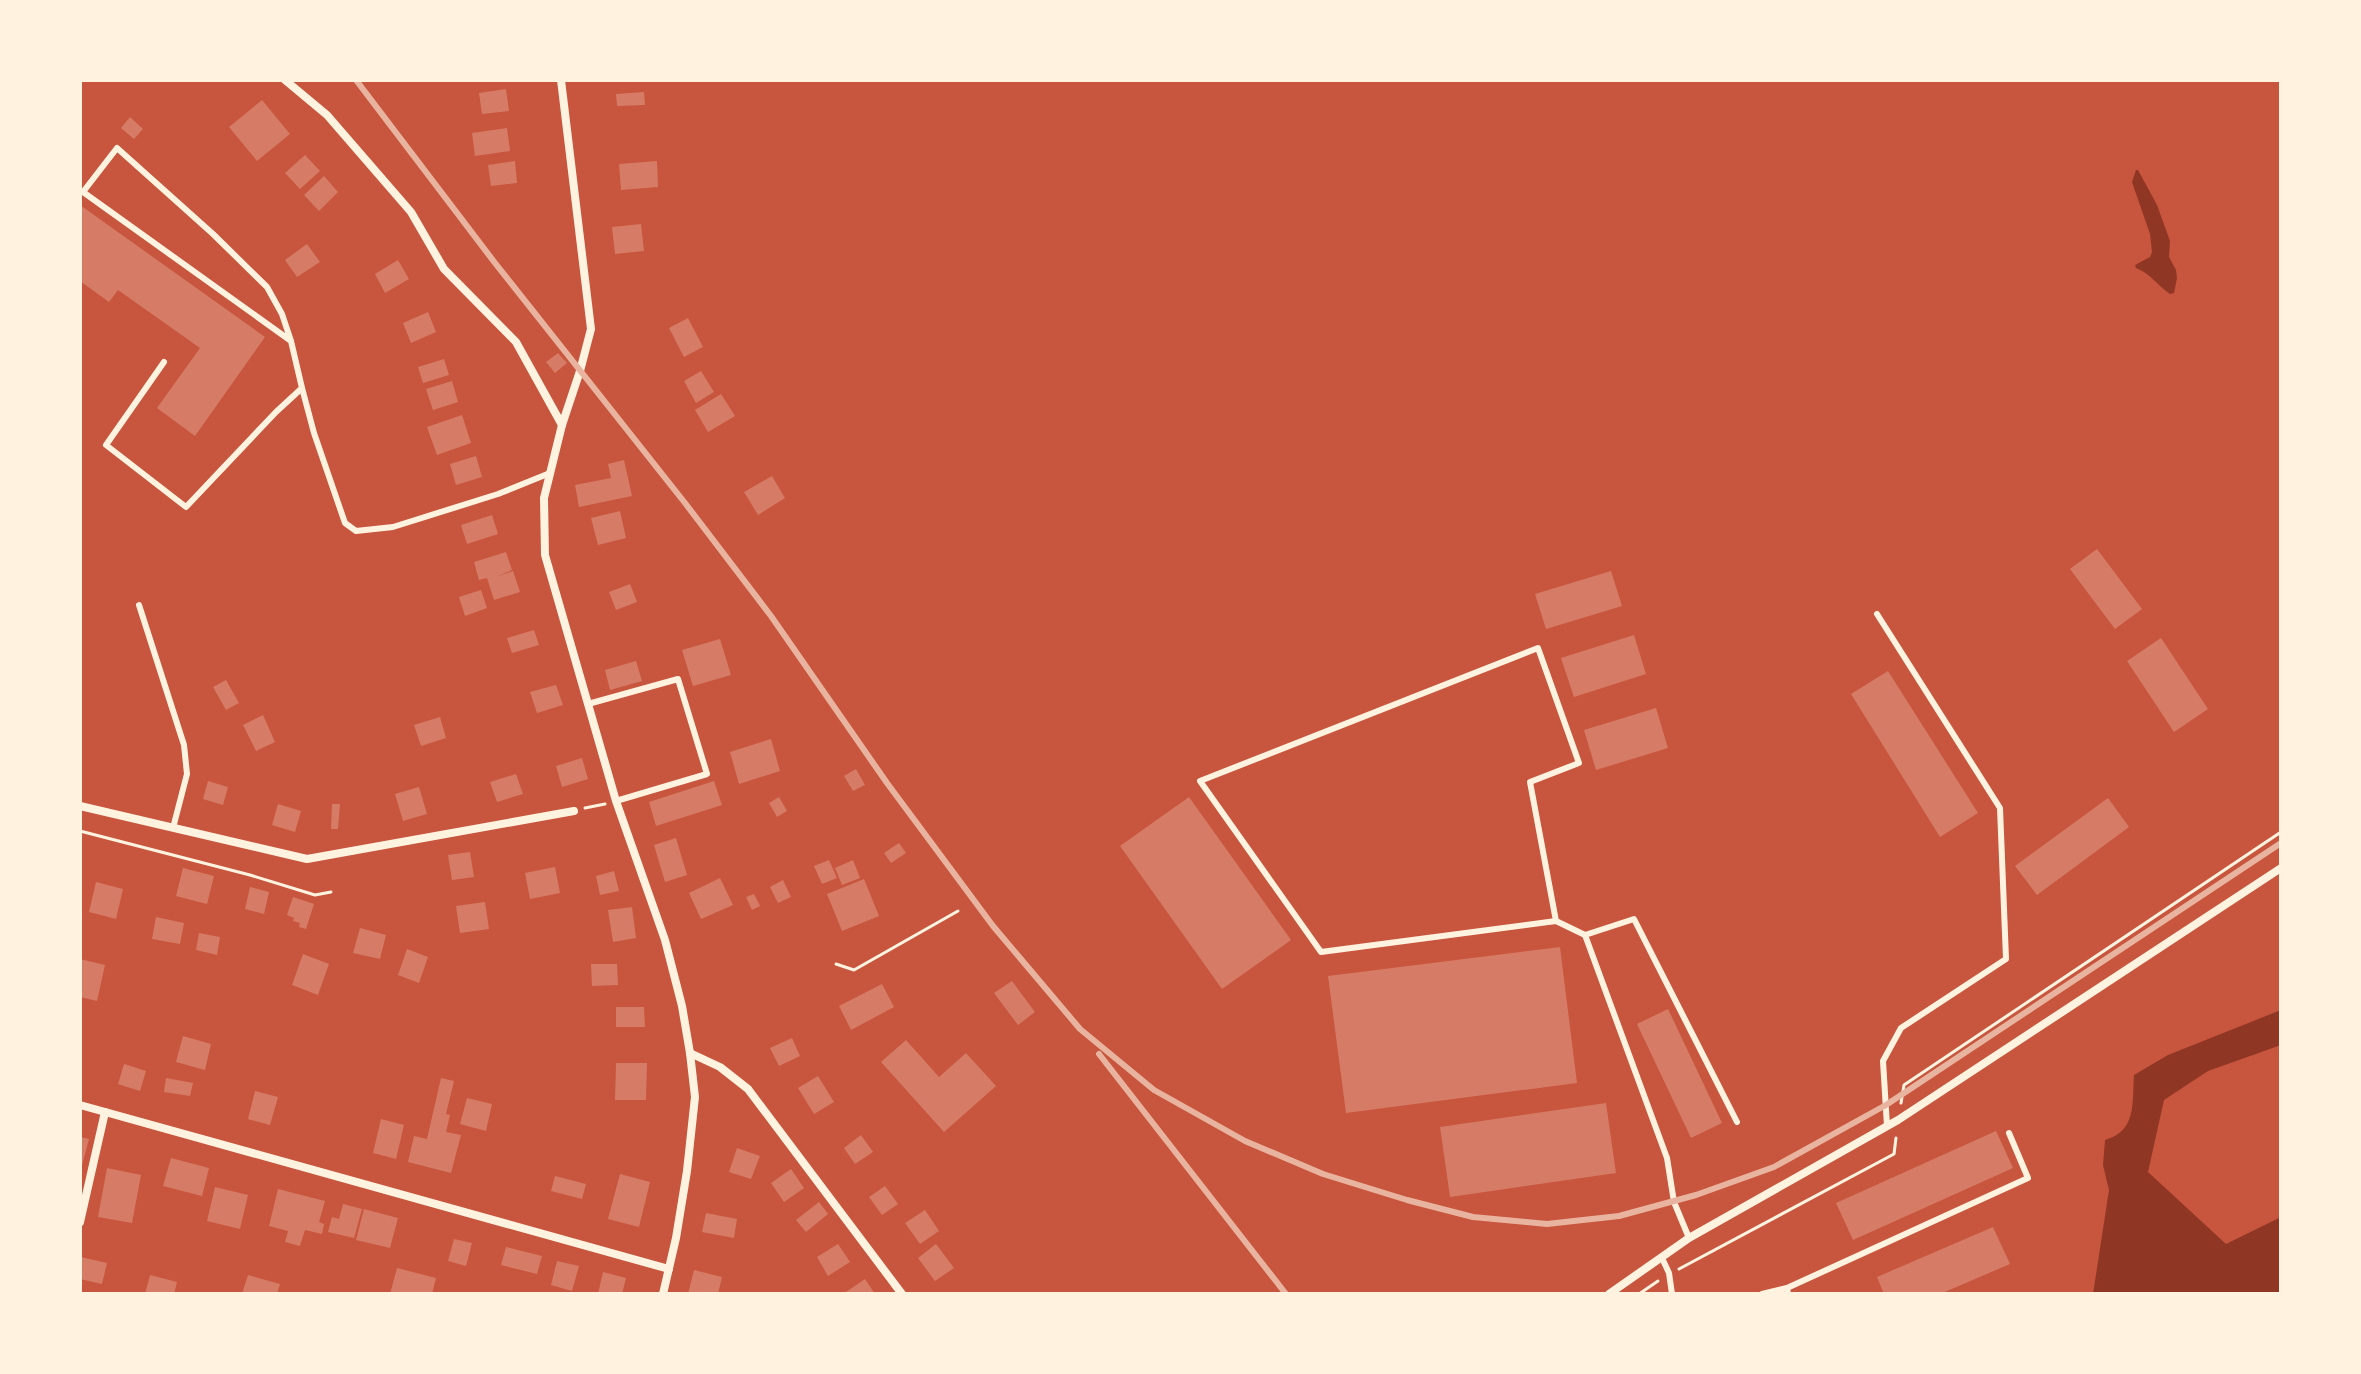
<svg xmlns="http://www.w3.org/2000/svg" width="2361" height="1374" font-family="'Sofia Sans Condensed',sans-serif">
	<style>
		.water { fill: #8f3625 }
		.building { fill: #d67c66 }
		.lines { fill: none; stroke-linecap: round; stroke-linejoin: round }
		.path { stroke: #fff3e0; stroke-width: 3 }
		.service { stroke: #fff3e0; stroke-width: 6 }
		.minor { stroke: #fff3e0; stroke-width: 8 }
		.rail { stroke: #e9b49f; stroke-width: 6 }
	</style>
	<rect width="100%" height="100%" fill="#c8553d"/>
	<g class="water">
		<path d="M 2136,170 L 2138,170 L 2157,205 L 2170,241 L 2169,257 L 2176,270 L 2177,278 L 2174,293 L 2170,294 C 2157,285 2151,274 2136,268 L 2135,265 L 2150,257 L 2152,252 L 2150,234 L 2132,182 Z"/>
		<path d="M 2281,1010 L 2281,1045 L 2208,1071 L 2164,1100 L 2148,1172 L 2226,1244 L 2281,1217 L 2281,1294 L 2093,1294 L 2109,1190 L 2103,1165 L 2105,1140 C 2137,1131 2132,1103 2134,1075 L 2168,1055 Z"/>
	</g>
	<g class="building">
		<polygon points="506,89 509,111 482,114 479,93"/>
		<polygon points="644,92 645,105 617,106 616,94"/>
		<polygon points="262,100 290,134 257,161 229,127"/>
		<polygon points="130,117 143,129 134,139 121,128"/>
		<polygon points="507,128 510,151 475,156 472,133"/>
		<polygon points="305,155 320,171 300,189 285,173"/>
		<polygon points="515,161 517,183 491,186 488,165"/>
		<polygon points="657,161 658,187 621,190 619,164"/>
		<polygon points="324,176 338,192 319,211 304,195"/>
		<polygon points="80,205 265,337 195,436 157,408 200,348 118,290 109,302 80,281"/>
		<polygon points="641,224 644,251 615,254 612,227"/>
		<polygon points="307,244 320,262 297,277 285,260"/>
		<polygon points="398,260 409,279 385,293 375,274"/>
		<polygon points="428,312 436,332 411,343 403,323"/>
		<polygon points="688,318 703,347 684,357 669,328"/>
		<polygon points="558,353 567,363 555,373 546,362"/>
		<polygon points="444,359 449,375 423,383 418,367"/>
		<polygon points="701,371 714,392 696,403 684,381"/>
		<polygon points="452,381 458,402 433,410 426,389"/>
		<polygon points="721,394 735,416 708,432 695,410"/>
		<polygon points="462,415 471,443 437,455 427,427"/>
		<polygon points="476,456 482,477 456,485 450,464"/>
		<polygon points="624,460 632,496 579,507 575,485 611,478 608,464"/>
		<polygon points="772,476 785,498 758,515 744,492"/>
		<polygon points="620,511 626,538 598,545 591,518"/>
		<polygon points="492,515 498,534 467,544 461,525"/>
		<polygon points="2097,549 2142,609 2115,629 2070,569"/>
		<polygon points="506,552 512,570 496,577 513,571 520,592 494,600 487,578 479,580 474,562"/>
		<polygon points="1611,571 1622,606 1546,629 1535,594"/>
		<polygon points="630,584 637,602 616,610 609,592"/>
		<polygon points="481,590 487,608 465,616 459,597"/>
		<polygon points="534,630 539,645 512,653 507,638"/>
		<polygon points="1634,635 1646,674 1574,697 1561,658"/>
		<polygon points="2161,638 2208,709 2174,732 2127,661"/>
		<polygon points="720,639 731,675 693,686 682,650"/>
		<polygon points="636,661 642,681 610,690 605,670"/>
		<polygon points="1888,671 1978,813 1940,837 1851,694"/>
		<polygon points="226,680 239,703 226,710 213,687"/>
		<polygon points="556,685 563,705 537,713 530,692"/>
		<polygon points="1656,708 1668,748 1596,770 1584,730"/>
		<polygon points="263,715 275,742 256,751 243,725"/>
		<polygon points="440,717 446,738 421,746 414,725"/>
		<polygon points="771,739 780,771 739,784 730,752"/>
		<polygon points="582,758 588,779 562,787 556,766"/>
		<polygon points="856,769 865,785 853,791 844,776"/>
		<polygon points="516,774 523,794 497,802 490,782"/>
		<polygon points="208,781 228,787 223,805 203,799"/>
		<polygon points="714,781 722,805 656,826 649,802"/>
		<polygon points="419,787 427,814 403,821 395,794"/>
		<polygon points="779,797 787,811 777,817 769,803"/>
		<polygon points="1189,797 1291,940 1222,989 1120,846"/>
		<polygon points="2108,798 2129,827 2037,895 2015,866"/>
		<polygon points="278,804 301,811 295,832 272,825"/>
		<polygon points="332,804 340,804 338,829 331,829"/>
		<polygon points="676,838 687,875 665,882 654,845"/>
		<polygon points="899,843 906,853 891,863 884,853"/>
		<polygon points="470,852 474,877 452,880 448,855"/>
		<polygon points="829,860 837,878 822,884 814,866"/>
		<polygon points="853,860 860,878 842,885 835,868"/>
		<polygon points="555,867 560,893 530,899 525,873"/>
		<polygon points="183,868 214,876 207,904 176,896"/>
		<polygon points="614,871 619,891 600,895 596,876"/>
		<polygon points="720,878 733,905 701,919 689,893"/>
		<polygon points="864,879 879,916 842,931 827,894"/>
		<polygon points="783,880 791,897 778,903 770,887"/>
		<polygon points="96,882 123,889 116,919 89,912"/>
		<polygon points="250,887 269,892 264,914 245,909"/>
		<polygon points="754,894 760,906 752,910 746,897"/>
		<polygon points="293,897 314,904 306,929 299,927 300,923 293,921 294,918 287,915"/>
		<polygon points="485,902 489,929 460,933 456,906"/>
		<polygon points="632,907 636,938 613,942 608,910"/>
		<polygon points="156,917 184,923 180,944 152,939"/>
		<polygon points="360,928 386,935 380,959 353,953"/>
		<polygon points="199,933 220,937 217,955 196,950"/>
		<polygon points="1560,947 1577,1083 1346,1113 1328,976"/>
		<polygon points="407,949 428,957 419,983 398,975"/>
		<polygon points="303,954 329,964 318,995 292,985"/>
		<polygon points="80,959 105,965 97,1001 80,997"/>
		<polygon points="591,964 617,964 618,985 592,986"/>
		<polygon points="1012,981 1035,1012 1018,1025 994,993"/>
		<polygon points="882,984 894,1007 851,1030 839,1006"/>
		<polygon points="616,1007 644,1007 645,1027 616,1027"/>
		<polygon points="1668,1009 1722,1123 1691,1138 1637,1024"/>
		<polygon points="183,1036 211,1044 205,1070 176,1062"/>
		<polygon points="792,1038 800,1056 779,1066 770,1048"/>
		<polygon points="906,1040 939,1077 966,1053 996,1086 944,1132 881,1062"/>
		<polygon points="616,1063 647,1063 646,1100 615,1100"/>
		<polygon points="124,1064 146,1071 140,1091 118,1084"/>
		<polygon points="818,1076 834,1102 814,1114 798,1088"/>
		<polygon points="166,1078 193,1083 190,1096 164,1092"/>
		<polygon points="441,1078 454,1081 446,1114 450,1115 446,1132 461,1135 451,1173 408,1162 414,1136 427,1139"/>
		<polygon points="255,1091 278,1097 270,1125 248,1119"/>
		<polygon points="467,1098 492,1104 486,1131 460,1124"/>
		<polygon points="1606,1103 1616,1173 1450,1197 1440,1127"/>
		<polygon points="381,1119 404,1125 396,1159 373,1153"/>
		<polygon points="1996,1131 2013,1168 1853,1240 1836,1203"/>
		<polygon points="861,1135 873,1152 855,1164 844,1148"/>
		<polygon points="80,1137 89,1139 81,1169 80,1168"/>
		<polygon points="737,1148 760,1156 751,1179 729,1172"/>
		<polygon points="171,1158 209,1168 202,1196 163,1186"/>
		<polygon points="107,1168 141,1175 132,1223 98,1217"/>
		<polygon points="791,1169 804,1188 784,1202 771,1183"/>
		<polygon points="620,1174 650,1182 639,1227 608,1219"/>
		<polygon points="555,1176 586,1184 582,1199 551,1191"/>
		<polygon points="885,1186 898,1204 882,1215 869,1197"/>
		<polygon points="215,1187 248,1195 240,1229 207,1221"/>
		<polygon points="278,1189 325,1201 319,1222 324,1224 322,1234 305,1230 300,1246 285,1242 288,1231 269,1226"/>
		<polygon points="819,1202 828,1214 806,1232 796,1220"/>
		<polygon points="343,1204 362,1209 354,1238 328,1232 332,1217 339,1219"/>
		<polygon points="364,1209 398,1218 390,1248 356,1240"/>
		<polygon points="925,1210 939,1231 920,1244 905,1223"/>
		<polygon points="706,1213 737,1219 734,1238 702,1232"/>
		<polygon points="1993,1227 2010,1264 1940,1294 1884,1294 1877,1277"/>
		<polygon points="454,1239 472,1243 466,1266 448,1261"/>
		<polygon points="838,1244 850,1262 828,1276 817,1257"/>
		<polygon points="936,1244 954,1268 935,1281 918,1258"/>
		<polygon points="506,1247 542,1256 537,1274 501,1265"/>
		<polygon points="81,1257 107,1263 102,1284 80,1279"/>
		<polygon points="557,1261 579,1266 572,1291 551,1285"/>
		<polygon points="397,1268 436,1278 432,1294 390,1294"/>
		<polygon points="694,1270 722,1277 718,1294 688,1294"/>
		<polygon points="603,1272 626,1278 622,1294 598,1294"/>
		<polygon points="150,1275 177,1282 174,1294 145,1294"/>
		<polygon points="248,1275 280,1284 277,1294 242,1294"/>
		<polygon points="865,1279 875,1294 843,1294"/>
	</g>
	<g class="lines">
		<g class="path">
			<polyline points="585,808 605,804"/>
			<polyline points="80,831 250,875 315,895 331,892"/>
			<polyline points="836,964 854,970 958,911"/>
			<polyline points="1901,1103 1904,1085 2281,832"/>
			<polyline points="1679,1269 1894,1154 1896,1138"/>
			<polyline points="1639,1294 1658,1281"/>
		</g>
		<g class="service">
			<polyline points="164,362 106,445 186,507 276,412 302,388 291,341 282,314 267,287 213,234 117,148 83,192 291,341"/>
			<polyline points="302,388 314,433 345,523 356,531 393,527 498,494 550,473"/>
			<polyline points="139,605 184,745 187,774 173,828"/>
			<polyline points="1877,614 2000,808 2006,959 1901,1028 1883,1061 1887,1126"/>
			<polyline points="588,704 678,679 707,774 616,801"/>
			<polyline points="1556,921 1530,782 1579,763 1538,648 1200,781 1321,952 1556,921 1585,935"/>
			<polyline points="1689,1238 1674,1202 1667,1158 1585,935 1634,919 1737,1122"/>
			<polyline points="1662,1258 1669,1273 1672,1294"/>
			<polyline points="1787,1288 2028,1178 2009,1133"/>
			<polyline points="1762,1294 1787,1288 1788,1294"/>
		</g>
		<g class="minor">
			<polyline points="285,80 327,115 411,212 444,269 516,342 562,425"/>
			<polyline points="561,80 591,329 580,371 562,425 544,498 545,555 616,801 665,940 682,1006 690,1053 695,1097 687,1171 676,1238 663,1294"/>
			<polyline points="80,806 307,859 574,811"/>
			<polyline points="690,1053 720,1067 748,1089 902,1294"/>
			<polyline points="80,1105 669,1269"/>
			<polyline points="80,1222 105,1112"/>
			<polyline points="1609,1294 1689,1238 1898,1120 2281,868"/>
		</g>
		<g class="rail">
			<polyline points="356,80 495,263 685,503 771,616 887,783 993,926 1080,1029 1154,1090 1245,1141 1323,1174 1407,1200 1473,1217 1547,1224 1619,1216 1696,1195 1774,1167 1886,1105 2281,843"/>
			<polyline points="1099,1054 1286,1294"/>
		</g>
	</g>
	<rect width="2361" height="1374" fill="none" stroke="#fff3e0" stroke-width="164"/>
</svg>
